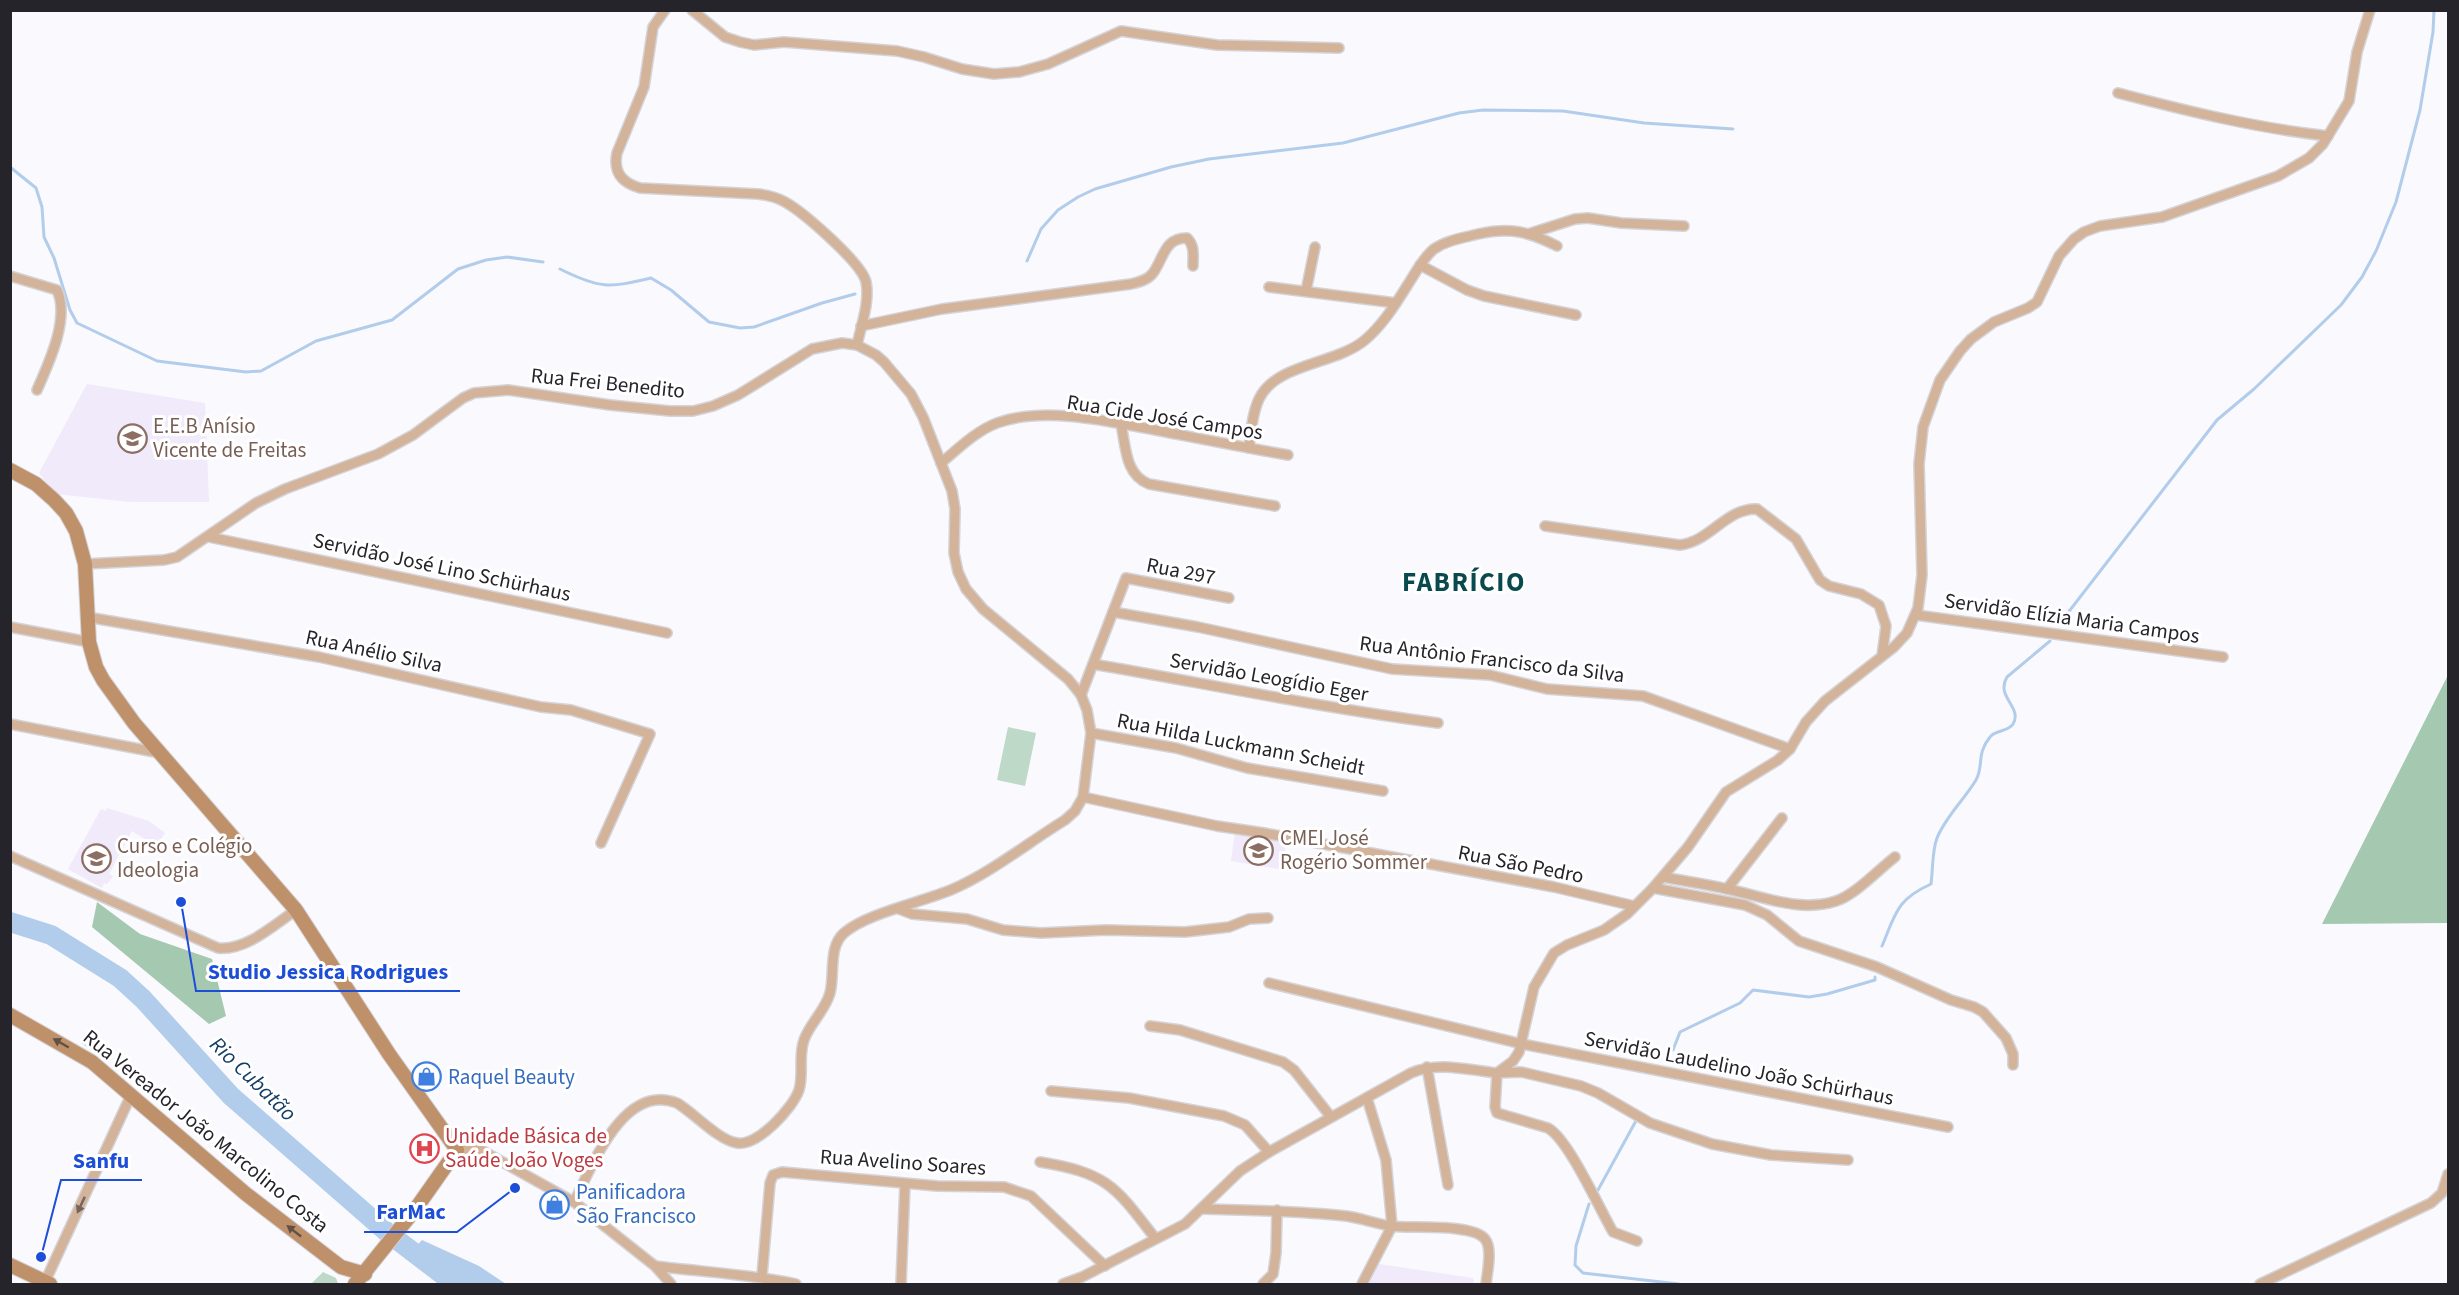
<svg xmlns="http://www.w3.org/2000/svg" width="2459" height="1295" font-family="'Source Sans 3',sans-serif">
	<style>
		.built { fill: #f0eafb }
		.green { fill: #bed9c7 }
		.forest { fill: #a4c9b0 }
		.water { fill: #b1cdeb }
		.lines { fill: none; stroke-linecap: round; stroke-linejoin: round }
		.stream { stroke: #b1cdeb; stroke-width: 3 }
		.river { stroke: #b1cdeb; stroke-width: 20 }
		.street-casing { stroke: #d4d3d7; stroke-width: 12 }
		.secondary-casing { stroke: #d4d3d7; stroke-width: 16 }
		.street { stroke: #d3b39a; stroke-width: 9 }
		.secondary { stroke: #bf916b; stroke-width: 14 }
		.oneway { fill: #635045 }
		.oneway2 { fill: #74645d }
		.labels { text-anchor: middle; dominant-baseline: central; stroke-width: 6; stroke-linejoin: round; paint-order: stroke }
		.street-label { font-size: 21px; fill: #26242b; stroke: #fff }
		.education-label { font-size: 21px; fill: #785e54; stroke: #fff; text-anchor: start }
		.shop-label { font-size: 21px; fill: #366cbe; stroke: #fff; text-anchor: start }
		.health-label { font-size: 21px; fill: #be3a42; stroke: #fff; text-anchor: start }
		.water-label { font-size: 22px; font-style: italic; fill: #153e66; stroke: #fff }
		.district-label { font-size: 27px; font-weight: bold; letter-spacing: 1.5px; fill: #094a4f; stroke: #fff }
		.leader { fill: none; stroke: #1d4ed8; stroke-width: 2 }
		.callout-dot { fill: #1d4ed8; stroke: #fff; stroke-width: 2 }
		.callout-label { font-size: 22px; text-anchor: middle; font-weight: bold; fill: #1d4ed8; stroke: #fff; stroke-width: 6; stroke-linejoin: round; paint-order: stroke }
	</style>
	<rect width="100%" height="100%" fill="#faf9fd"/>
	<g class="built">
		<polygon points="87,384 205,403 209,502 130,502 56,494 39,473"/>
		<polygon points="107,808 149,821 165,833 156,846 132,831 109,874 113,876 107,884 104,883 102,888 68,869 101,809 106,811"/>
		<polygon points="1235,831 1286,840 1284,870 1231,861"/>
		<polygon points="1379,1264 1473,1278 1474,1284 1369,1284"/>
	</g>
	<g class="green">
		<polygon points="1008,727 1036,733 1025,786 997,780"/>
		<polygon points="88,1033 103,1042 96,1053 81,1043"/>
		<polygon points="323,1272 336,1278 338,1284 311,1284"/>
	</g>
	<g class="forest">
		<polygon points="2448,675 2448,923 2322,924"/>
		<polygon points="97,902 140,934 212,959 226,1016 209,1024 92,927"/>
	</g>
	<polygon class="water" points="422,1240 479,1266 506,1284 439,1284 405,1258"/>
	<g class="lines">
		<g class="stream">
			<polyline points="10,167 36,188 42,207 44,237 54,258 70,310 77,323 157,361 246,372 261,371 316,341 392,320 458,269 486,260 507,257 543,262"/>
			<polyline points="1027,261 1041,229 1058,210 1078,197 1095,189 1171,167 1209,159 1343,143 1459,113 1483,110 1563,111 1644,123 1733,129"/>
			<path d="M 560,269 C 600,289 609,288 651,278 L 671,290 L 709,322 L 740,328 L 754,327 L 822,303 L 855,294"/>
			<polyline points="2060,623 2217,420 2254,389 2341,305 2362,277 2376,251 2396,202 2420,110 2433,32 2434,10"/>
			<path d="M 1882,946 C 1896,913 1896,900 1931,884 C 1933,869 1932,851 1937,838 C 1946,816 1964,800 1976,780 C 1984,766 1976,754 1990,737 C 1995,730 2008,732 2013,724 C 2023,707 1995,697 2007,677 L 2050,641"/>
			<polyline points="1673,1050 1680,1032 1740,1003 1753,990 1809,997 1827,994 1875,980 1875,977"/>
			<polyline points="1598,1190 1637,1119"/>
			<polyline points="1589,1204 1576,1246 1575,1265 1583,1273 1679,1284"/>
		</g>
		<polyline class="river" points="10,922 51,935 120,978 143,999 231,1096 388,1233 455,1284"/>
		<defs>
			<g id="street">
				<path d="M 665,10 L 653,27 L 644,87 L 617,153 C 613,172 622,183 640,188 L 758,194 C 767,195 776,197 785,202 C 803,212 862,263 866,282 C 870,302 861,326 857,345"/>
				<polyline points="692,10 725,37 740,42 754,45 784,42 897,51 924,57 962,69 994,74 1019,72 1048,64 1121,31 1217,45 1339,48"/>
				<path d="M 2118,93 C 2187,111 2256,128 2328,136"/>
				<polyline points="1528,234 1575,219 1588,218 1621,223 1684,226"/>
				<polyline points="1420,265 1467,290 1484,296 1576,315"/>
				<path d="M 10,276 L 57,290 C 70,318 49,363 37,390"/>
				<polyline points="1269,287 1396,303"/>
				<polyline points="1306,291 1315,247"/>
				<path d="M 861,326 L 942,309 L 1131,284 C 1139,282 1148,280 1153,273 C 1164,258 1164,238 1187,238 C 1195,246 1193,255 1193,266"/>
				<path d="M 1121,424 C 1126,447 1125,475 1149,484 L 1275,506"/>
				<path d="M 1249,448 C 1251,432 1252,414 1259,399 C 1276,363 1335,365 1365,340 C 1385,323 1398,300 1412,278 C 1418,268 1425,256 1434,249 C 1447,240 1463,238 1478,234 C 1510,227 1527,231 1557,246"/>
				<path d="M 941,463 C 959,448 976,431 997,423 C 1047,405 1116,423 1166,432 C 1207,440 1247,448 1288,455"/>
				<path d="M 1545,526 L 1680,545 C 1711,541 1726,508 1757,509 L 1796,539 L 1820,580 L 1829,586 L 1861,594 L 1879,605 L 1886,626 L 1882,656"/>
				<polyline points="209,537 667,633"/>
				<path d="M 85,564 L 164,560 L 177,557 L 256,503 L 285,489 L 378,454 L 413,435 L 463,398 L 474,393 L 508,390 L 610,405 L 670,411 L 693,411 L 713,406 L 738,395 L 812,349 L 842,343 L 857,345 L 876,355 L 884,362 L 911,394 L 923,417 L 952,491 L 955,509 L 954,553 L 958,572 L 966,589 L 983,609 L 1068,679 L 1081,695 L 1087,710 L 1091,733 L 1083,797 L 1075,811 L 1065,820 C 1029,842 992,872 953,889 C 923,902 867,913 844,933 C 828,947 835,974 830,993 C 825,1011 810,1023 804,1040 C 798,1056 804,1074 799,1090 C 793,1108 757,1147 737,1143 C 718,1140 694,1113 677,1103 C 623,1082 592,1167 574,1202"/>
				<polyline points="1113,612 1198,627 1392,669 1490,675 1547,689 1643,696 1790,749"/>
				<polyline points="1916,615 2223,657"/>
				<polyline points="87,617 319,657 541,707 571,710 650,734 601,843"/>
				<polyline points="10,627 89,642"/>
				<path d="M 1093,664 C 1208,684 1323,708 1438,723"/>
				<polyline points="1081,695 1126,578 1229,598"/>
				<polyline points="10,724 160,753"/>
				<polyline points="1091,733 1176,748 1247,768 1383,791"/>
				<polyline points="1083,797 1217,826 1264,833 1554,887 1634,906"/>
				<path d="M 10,856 L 218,948 C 246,951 274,925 296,910"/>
				<path d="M 1663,877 C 1684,881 1705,884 1727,889 C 1762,896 1799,913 1836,901 C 1855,895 1878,870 1895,857"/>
				<polyline points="1653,888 1745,905 1767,915 1799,941 1877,967 1951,1000 1974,1007 1983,1012 2006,1038 2013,1054 2013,1065"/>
				<polyline points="1727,889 1782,818"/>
				<polyline points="899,909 912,914 967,919 1003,930 1041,933 1106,930 1185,932 1229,927 1249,919 1268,918"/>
				<polyline points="1269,983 1522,1044 1948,1127"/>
				<polyline points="1150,1026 1180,1030 1283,1062 1294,1070 1331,1117"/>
				<polyline points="1427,1067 1448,1185"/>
				<polyline points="1051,1091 1129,1098 1224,1116 1245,1125 1269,1152"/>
				<polyline points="457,1150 481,1150 574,1202 655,1266 671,1284"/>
				<path d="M 1040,1162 C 1107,1173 1115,1186 1155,1238"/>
				<path d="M 1203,1209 C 1251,1210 1298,1211 1346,1216 C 1361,1218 1376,1224 1391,1226 C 1411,1229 1473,1223 1485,1239 C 1493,1249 1487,1273 1486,1284"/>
				<path d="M 1637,1241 L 1613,1232 C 1599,1208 1569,1140 1548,1128 L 1497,1113 L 1495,1107 L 1497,1073 L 1521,1072 L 1581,1086 L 1598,1093 L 1650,1123 L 1712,1144 L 1771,1155 L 1848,1160"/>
				<path d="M 655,1266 C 702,1272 750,1274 796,1284"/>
				<polyline points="762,1276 770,1183 773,1175 782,1172 937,1186 1004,1187 1031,1196 1105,1266"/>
				<polyline points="45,1282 131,1095"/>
				<polyline points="901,1284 905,1184"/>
				<path d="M 1063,1284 L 1082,1277 L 1185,1224 L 1240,1171 L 1269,1152 L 1411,1073 C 1438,1061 1468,1070 1497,1073 L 1513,1061 L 1519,1052 L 1534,987 L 1554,953 L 1567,945 L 1604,930 L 1627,914 L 1653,888 L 1688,847 L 1726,792 L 1778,760 L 1790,749 L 1806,722 L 1825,701 L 1894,647 L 1907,633 L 1918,608 L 1922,575 L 1919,464 L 1923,427 L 1940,380 L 1960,351 L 1971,339 L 1994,322 L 2028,308 L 2037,302 L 2059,256 L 2074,239 L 2084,232 L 2100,226 L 2162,217 L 2278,176 L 2309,158 L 2323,144 L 2349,101 L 2357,52 L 2370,10"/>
				<polyline points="1263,1284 1273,1274 1276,1253 1277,1210"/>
				<polyline points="1362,1284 1392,1226 1386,1160 1367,1098"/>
				<polyline points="2260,1284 2431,1203 2442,1193 2448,1174"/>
			</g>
			<g id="secondary">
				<polyline points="10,470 36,484 54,500 66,513 76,531 85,564 89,642 96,667 103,680 134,723 296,910 389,1054 457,1150 417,1207 355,1284"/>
				<polyline points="10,1015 92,1062 246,1194 341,1267 365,1274"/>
				<polyline points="10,1265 50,1284"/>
			</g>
		</defs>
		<use href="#street" class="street-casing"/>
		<use href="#secondary" class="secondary-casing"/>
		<use href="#street" class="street"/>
		<use href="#secondary" class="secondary"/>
	</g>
	<defs><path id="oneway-solid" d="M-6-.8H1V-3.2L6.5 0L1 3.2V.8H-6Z" transform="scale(1.5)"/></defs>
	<g class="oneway">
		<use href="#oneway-solid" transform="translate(61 1043) rotate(-150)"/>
		<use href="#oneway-solid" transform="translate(294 1231) rotate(-142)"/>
	</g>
	<use class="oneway2" href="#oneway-solid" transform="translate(81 1205) rotate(115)"/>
	<defs>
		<symbol id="school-ring" viewBox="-11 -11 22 22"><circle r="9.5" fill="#fff" stroke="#8d6e63" stroke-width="1.5"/><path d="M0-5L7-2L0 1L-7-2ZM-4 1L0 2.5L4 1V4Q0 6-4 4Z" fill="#8d6e63"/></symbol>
		<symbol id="shop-ring" viewBox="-11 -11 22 22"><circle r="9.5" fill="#fff" stroke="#3f7fe0" stroke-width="1.5"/><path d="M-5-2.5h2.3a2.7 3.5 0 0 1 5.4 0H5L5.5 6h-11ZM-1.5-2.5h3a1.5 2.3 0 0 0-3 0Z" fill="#3f7fe0"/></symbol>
		<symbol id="hospital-ring" viewBox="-11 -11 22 22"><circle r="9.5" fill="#fff" stroke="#e0444e" stroke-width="1.5"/><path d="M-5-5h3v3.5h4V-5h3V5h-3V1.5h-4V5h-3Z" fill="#e0444e"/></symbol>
	</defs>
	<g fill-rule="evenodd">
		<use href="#school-ring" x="116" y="422" width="33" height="33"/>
		<use href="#school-ring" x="1242" y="834" width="33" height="33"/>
		<use href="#school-ring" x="80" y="842" width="33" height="33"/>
		<use href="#shop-ring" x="410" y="1060" width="33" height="33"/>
		<use href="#hospital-ring" x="408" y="1132" width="33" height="33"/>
		<use href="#shop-ring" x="538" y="1188" width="33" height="33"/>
	</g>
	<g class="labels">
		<g class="street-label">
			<text transform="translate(608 383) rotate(6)">Rua Frei Benedito</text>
			<text transform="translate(1165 417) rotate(9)">Rua Cide José Campos</text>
			<text transform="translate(442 567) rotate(12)">Servidão José Lino Schürhaus</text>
			<text transform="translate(1181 571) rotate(11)">Rua 297</text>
			<text transform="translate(2072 618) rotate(8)">Servidão Elízia Maria Campos</text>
			<text transform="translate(374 651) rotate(12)">Rua Anélio Silva</text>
			<text transform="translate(1492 659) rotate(7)">Rua Antônio Francisco da Silva</text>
			<text transform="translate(1269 677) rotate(10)">Servidão Leogídio Eger</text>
			<text transform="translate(1241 744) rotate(11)">Rua Hilda Luckmann Scheidt</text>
			<text transform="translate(1521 864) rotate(11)">Rua São Pedro</text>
			<text transform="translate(1739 1068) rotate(11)">Servidão Laudelino João Schürhaus</text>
			<text transform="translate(206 1131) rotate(39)">Rua Vereador João Marcolino Costa</text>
			<text transform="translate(903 1162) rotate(4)">Rua Avelino Soares</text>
		</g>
		<g class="education-label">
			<text x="153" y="426">E.E.B Anísio<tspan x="153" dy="24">Vicente de Freitas</tspan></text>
			<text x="1280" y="838">CMEI José<tspan x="1280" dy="24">Rogério Sommer</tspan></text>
			<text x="117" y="846">Curso e Colégio<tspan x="117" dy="24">Ideologia</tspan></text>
		</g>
		<g class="shop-label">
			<text x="448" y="1077">Raquel Beauty</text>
			<text x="576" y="1192">Panificadora<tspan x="576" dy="24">São Francisco</tspan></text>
		</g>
		<g class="health-label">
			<text x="445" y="1136">Unidade Básica de<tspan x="445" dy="24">Saúde João Voges</tspan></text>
		</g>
		<g class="water-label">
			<text transform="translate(253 1079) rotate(44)">Rio Cubatão</text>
		</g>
		<g class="district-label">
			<text x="1464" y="582">FABRÍCIO</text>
		</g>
	</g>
	<path class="leader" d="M181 902L196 991H460M41 1257L61 1180H142M515 1188L457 1232H364"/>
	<g class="callout-dot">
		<circle cx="181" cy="902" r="6"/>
		<circle cx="41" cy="1257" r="6"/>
		<circle cx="515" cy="1188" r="6"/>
	</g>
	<g class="callout-label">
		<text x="328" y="979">Studio Jessica Rodrigues</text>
		<text x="101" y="1168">Sanfu</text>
		<text x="411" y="1219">FarMac</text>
	</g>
	<rect width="2459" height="1295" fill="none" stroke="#26242b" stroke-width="24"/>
</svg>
